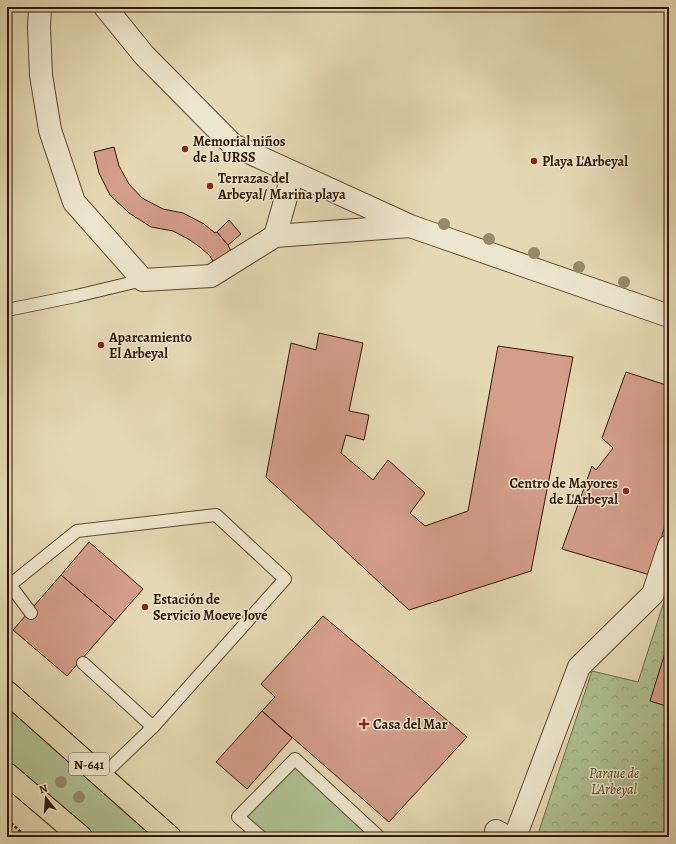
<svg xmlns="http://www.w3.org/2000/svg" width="676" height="844" font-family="Alegreya,serif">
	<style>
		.grass { fill: #aec091; stroke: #706c4b }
		.forest { fill: url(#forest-crowns); stroke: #706c4b }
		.building { fill: #d49e8a; stroke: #321705 }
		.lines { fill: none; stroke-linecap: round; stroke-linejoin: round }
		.lane-casing { stroke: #5e4830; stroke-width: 14 }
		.street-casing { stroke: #5e4830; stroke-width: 24 }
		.highway-casing { stroke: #321705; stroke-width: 24 }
		.path { stroke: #321705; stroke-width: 2.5; stroke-dasharray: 3 2; stroke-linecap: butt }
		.lane { stroke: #ede6ce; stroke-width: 12 }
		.street { stroke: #ede6ce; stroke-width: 22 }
		.highway { stroke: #e4d9b3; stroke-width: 22 }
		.tree { fill: #968a6a }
		.poi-dot { fill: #8f2418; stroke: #ede6ce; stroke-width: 1.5 }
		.labels { text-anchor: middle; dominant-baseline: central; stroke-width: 3; stroke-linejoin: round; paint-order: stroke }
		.shield { fill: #ede6ce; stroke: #6a5541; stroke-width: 1 }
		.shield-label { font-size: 13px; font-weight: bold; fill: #321705 }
		.poi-label { font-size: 14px; font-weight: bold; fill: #321705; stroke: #ede6ce; text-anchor: start }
		.park-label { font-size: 14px; font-style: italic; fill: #574a2f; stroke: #ede6ce }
	</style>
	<defs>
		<pattern id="forest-crowns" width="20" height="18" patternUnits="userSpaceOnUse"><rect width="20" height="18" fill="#aec091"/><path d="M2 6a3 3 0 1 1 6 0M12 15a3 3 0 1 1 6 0" fill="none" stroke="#96a47c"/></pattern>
	</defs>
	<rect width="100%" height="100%" fill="#e4d9b3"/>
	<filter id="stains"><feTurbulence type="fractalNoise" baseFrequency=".005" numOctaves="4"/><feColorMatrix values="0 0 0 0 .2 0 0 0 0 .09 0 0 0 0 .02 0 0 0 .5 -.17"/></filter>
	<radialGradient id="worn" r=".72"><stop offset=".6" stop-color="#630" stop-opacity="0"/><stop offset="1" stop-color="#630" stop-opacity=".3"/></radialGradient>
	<g class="grass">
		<polygon points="7,692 170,837 81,837 7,774"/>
		<polygon points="295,759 379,837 261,837 238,817"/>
	</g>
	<polygon class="forest" points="669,586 669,837 537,837 592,671 638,682"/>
	<g class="building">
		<polygon points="114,147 119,166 129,184 142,198 163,209 183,213 204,224 215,233 217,232 228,245 233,255 217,268 210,256 200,247 190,240 173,231 151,227 129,213 110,195 99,173 94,152"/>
		<polygon points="229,220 241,234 228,245 217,232"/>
		<polygon points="319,333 363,343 349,411 369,415 364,440 346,435 341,453 373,480 388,460 425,493 410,513 425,526 468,511 498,346 573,357 531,571 409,610 266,477 291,343 316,350"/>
		<polygon points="626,372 669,386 669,512 650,575 562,549 592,466 596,470 613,448 602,438"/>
		<polygon points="89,542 143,589 115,621 61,575"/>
		<polygon points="61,575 115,621 67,676 13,630"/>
		<polygon points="323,616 467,737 389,822 262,711 275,697 261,684"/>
		<polygon points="669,640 669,707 650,701"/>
		<polygon points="262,711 292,738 247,789 216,762"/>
	</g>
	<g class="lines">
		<defs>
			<g id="lane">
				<polyline points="7,310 76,296 143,280"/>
				<polyline points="10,585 31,613"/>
				<polyline points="7,586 10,585 77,531 216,515 285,579 153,727 102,776"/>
				<polyline points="83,663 153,727"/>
				<polyline points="261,837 238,817 295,759 379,837"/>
			</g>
			<g id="street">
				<polyline points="40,7 39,27 41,75 50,130 74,202 143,280 211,276 275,236 410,226 669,316"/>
				<polyline points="105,7 144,55 233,145 408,225"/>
				<polyline points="275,236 293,173"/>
				<polyline points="496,831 507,837"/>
				<polyline points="515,837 579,667 653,594 669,546"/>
			</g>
			<g id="highway">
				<polyline points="7,692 170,837"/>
				<polyline points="7,774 81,837"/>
			</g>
		</defs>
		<use href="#lane" class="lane-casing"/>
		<use href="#street" class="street-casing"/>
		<use href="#highway" class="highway-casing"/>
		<g class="path">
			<polyline points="7,820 27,837"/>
			<polyline points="668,837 669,836"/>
		</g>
		<use href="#lane" class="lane"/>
		<use href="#street" class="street"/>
		<use href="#highway" class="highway"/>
	</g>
	<g class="tree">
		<circle cx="444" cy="224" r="6"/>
		<circle cx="489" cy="239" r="6"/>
		<circle cx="534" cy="253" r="6"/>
		<circle cx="579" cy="267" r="6"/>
		<circle cx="624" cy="282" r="6"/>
		<circle cx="61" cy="782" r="6"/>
		<circle cx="79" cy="797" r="6"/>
	</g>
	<g class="poi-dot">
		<circle cx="185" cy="149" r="4"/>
		<circle cx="534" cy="161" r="4"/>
		<circle cx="210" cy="186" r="4"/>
		<circle cx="101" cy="345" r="4"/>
		<circle cx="626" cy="491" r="4"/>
		<circle cx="145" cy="607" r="4"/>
		<path d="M362 718h4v4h4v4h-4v4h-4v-4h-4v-4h4z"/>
	</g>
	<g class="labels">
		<rect class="shield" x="69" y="753" width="40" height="22" rx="3"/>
		<g class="shield-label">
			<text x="89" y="764">N-641</text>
		</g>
		<g class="poi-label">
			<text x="193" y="141">Memorial niños<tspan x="193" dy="16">de la URSS</tspan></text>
			<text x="542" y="161">Playa L'Arbeyal</text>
			<text x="218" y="178">Terrazas del<tspan x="218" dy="16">Arbeyal/ Marina playa</tspan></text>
			<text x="109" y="337">Aparcamiento<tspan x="109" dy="16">El Arbeyal</tspan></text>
			<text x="618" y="483" text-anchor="end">Centro de Mayores<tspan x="618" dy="16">de L'Arbeyal</tspan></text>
			<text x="153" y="599">Estación de<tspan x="153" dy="16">Servicio Moeve Jove</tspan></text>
			<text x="373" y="724">Casa del Mar</text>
		</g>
		<g class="park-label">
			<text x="614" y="773">Parque de<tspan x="614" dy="16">L'Arbeyal</tspan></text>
		</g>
	</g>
	<rect width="676" height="844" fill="none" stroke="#e4d9b3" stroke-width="24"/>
	<rect x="8" y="8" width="660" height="828" fill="none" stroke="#321705" stroke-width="2"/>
	<rect x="12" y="12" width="652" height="820" fill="none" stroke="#321705"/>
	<g transform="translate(46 798) rotate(343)" stroke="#ede6ce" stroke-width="3" paint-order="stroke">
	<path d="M0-3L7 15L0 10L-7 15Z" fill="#321705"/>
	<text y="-6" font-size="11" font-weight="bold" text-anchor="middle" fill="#321705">N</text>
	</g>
	<rect width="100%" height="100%" filter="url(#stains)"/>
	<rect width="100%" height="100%" fill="url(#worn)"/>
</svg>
